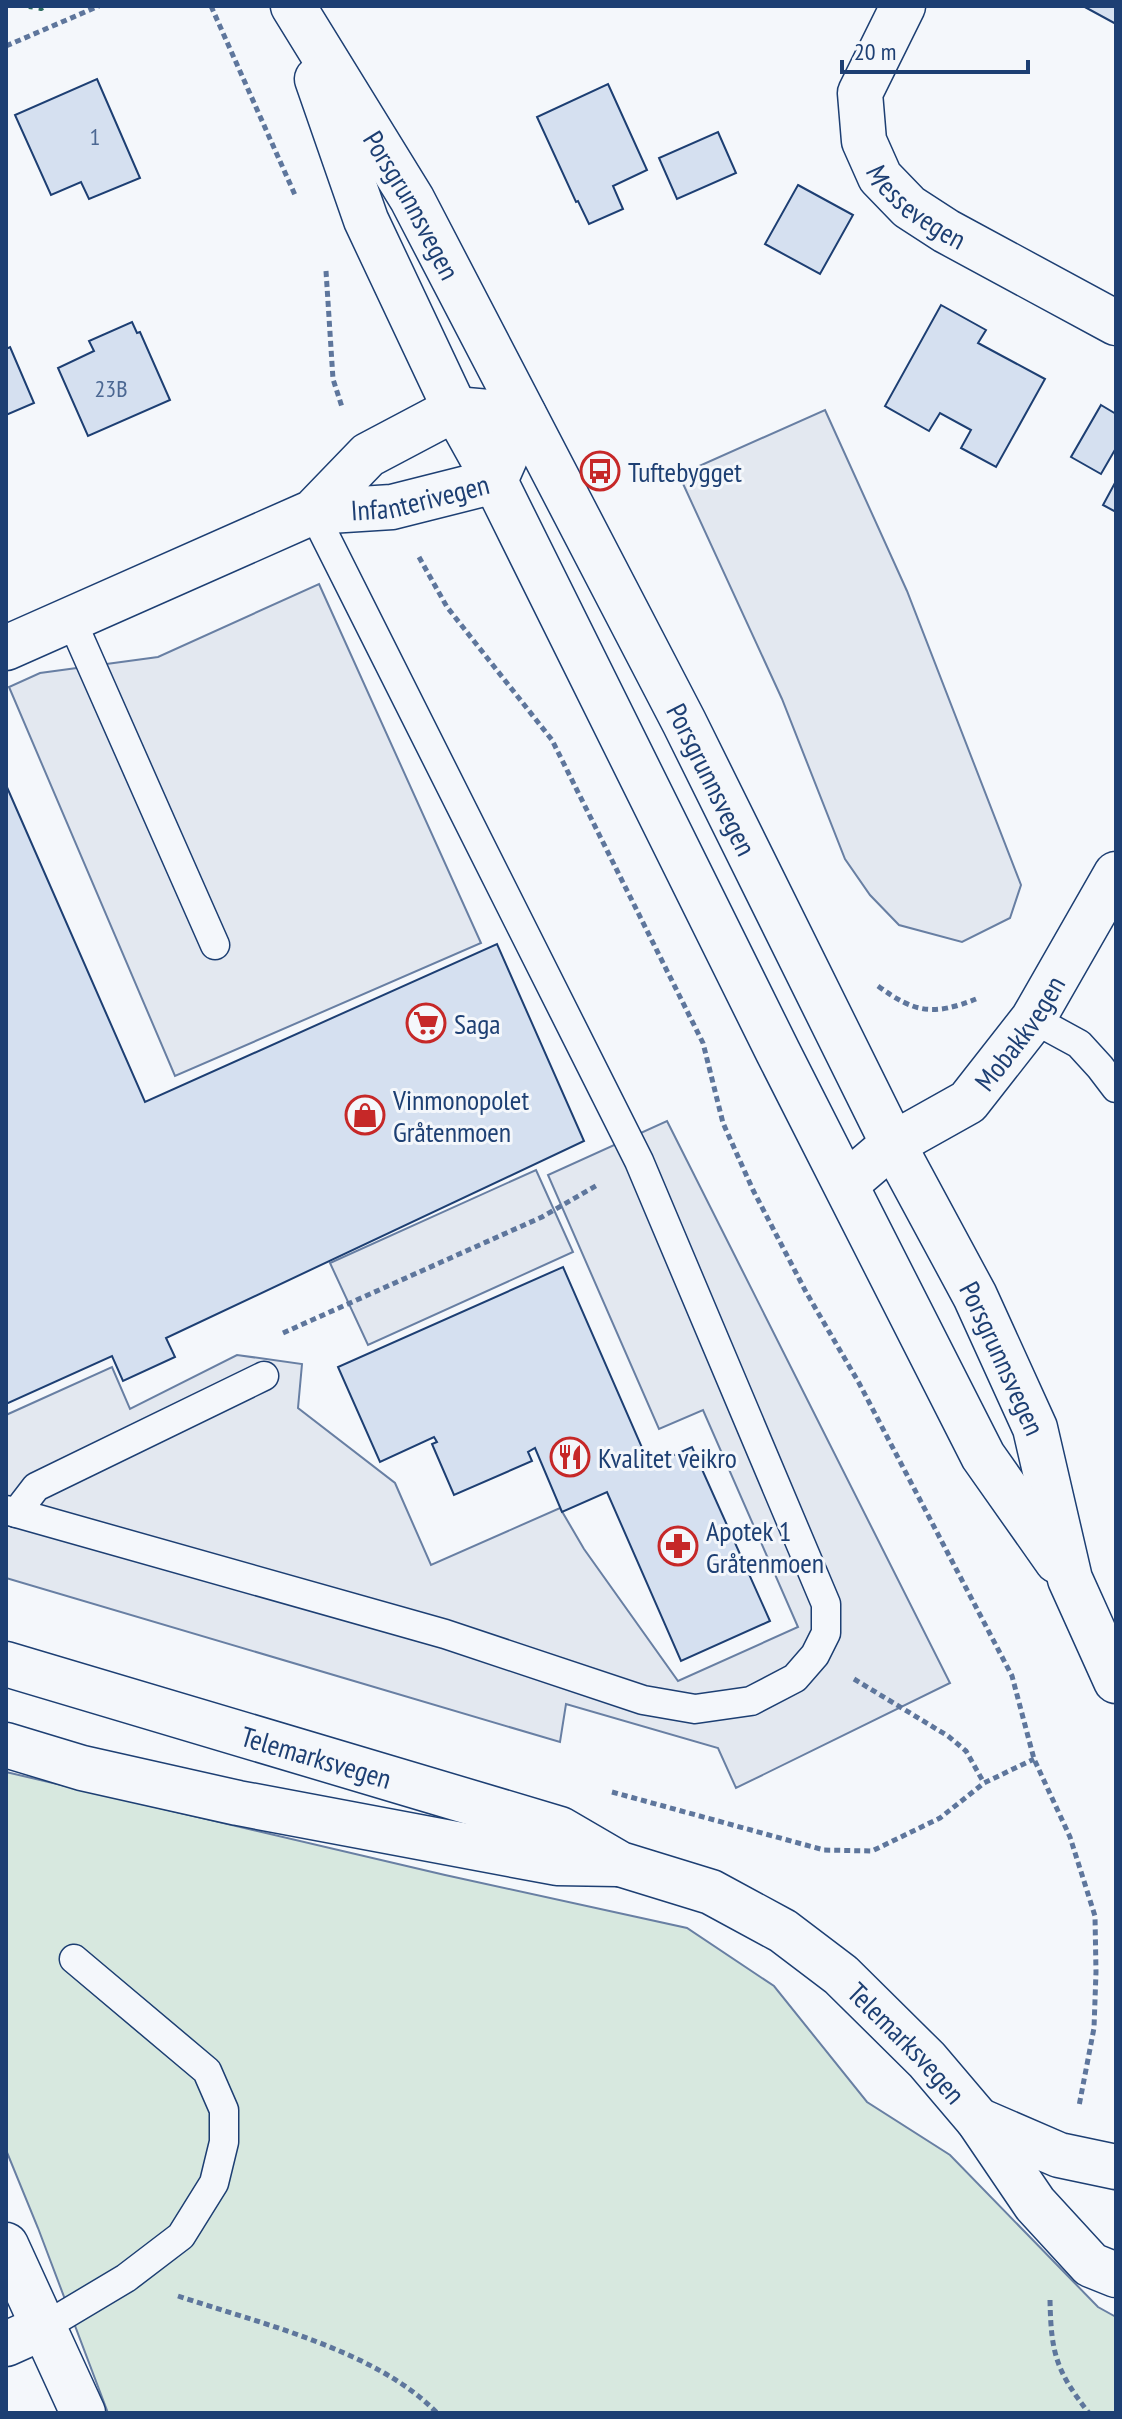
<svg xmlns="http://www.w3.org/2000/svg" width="1122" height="2419" font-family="'PT Sans Narrow',sans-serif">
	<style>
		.green { fill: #d7e8df; stroke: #687fa3; stroke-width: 2 }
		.parking { fill: #e3e8f0; stroke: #687fa3; stroke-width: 2 }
		.building { fill: #d5e0f0; stroke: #1d3f73; stroke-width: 2 }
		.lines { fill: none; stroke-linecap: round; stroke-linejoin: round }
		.service-casing { stroke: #1d3f73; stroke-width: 31 }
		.minor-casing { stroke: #1d3f73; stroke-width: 47 }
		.primary-casing { stroke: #1d3f73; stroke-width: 47 }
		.trunk-casing { stroke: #1d3f73; stroke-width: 47 }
		.path { stroke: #5e769c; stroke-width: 5; stroke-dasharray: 6 4; stroke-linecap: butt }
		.service { stroke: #f4f7fb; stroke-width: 28 }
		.minor { stroke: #f4f7fb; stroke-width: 44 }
		.primary { stroke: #f4f7fb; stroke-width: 44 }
		.trunk { stroke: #f4f7fb; stroke-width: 44 }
		.hedge { stroke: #2c6c60; stroke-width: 6; stroke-dasharray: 4 6; stroke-linecap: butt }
		.labels { text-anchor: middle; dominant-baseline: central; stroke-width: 6; stroke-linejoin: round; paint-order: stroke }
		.number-label { font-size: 24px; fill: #4b6792 }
		.street-label { font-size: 28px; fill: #1d3f73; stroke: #f4f7fb }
		.poi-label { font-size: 28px; fill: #1d3f73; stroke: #f4f7fb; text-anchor: start }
	</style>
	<rect width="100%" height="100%" fill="#f4f7fb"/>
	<polygon class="green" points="6,1772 445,1875 687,1928 774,1986 867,2102 950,2155 1098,2307 1116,2317 1116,2413 108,2413 38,2228 6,2150"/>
	<g class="parking">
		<polygon points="825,410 907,591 1021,885 1010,918 962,942 899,925 870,895 845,859 782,699 679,475"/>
		<polygon points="319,584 481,943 175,1076 9,687 40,673 158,657"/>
		<polygon points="667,1121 950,1683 736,1788 718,1748 566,1704 560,1742 6,1578 6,1415 112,1367 130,1409 237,1355 302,1364 298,1408 395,1483 431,1565 560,1508 584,1549 678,1681 798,1627 703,1410 659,1429 548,1175"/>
		<polygon points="536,1170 573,1252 368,1345 330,1263"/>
	</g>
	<g class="building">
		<polygon points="1083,6 1116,6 1116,24"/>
		<polygon points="97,79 140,178 89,199 81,182 51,195 15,115"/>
		<polygon points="608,84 647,170 613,186 623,209 589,224 578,201 576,202 537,117"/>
		<polygon points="718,132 736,173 677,199 659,158"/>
		<polygon points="798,185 853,215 820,274 765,244"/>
		<polygon points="941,305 986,330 978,343 1045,379 996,467 961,448 971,430 940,413 929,431 885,406"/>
		<polygon points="132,322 137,333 140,332 170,400 88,436 58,368 94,351 89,341"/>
		<polygon points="10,347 34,403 6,415 6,349"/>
		<polygon points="1101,405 1116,414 1116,448 1101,474 1071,457"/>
		<polygon points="1116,481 1116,512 1103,505"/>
		<polygon points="6,785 145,1102 497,944 584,1141 166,1338 175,1357 123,1381 112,1356 6,1404"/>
		<polygon points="563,1267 650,1466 692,1447 770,1621 681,1661 607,1492 562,1512 535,1448 528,1452 532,1461 454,1495 432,1444 437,1442 434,1437 380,1462 338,1367"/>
	</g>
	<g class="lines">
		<defs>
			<g id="service">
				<polyline points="71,619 215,945"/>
				<polyline points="1033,1019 1079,1044 1100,1067 1116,1088"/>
				<polyline points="6,1510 445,1634 643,1700 695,1709 751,1701 795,1678 815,1655 826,1633 826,1604 639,1161 313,512"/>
				<polyline points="16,1513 36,1487 264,1376"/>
				<polyline points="44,2327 126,2278 181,2236 214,2183 224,2142 224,2110 207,2071 74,1959"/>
			</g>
			<g id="minor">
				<path id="s1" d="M 903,6 L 860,93 L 864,141 L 880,177 L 909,207 L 946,231 L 1116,323"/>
				<path id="s2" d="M 6,648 L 313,512 L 392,507 L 495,481 L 524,415 L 455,409 L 368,455 L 313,512"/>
				<path id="s3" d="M 846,1184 L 893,1144 L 968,1102 L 1033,1019 L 1116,874"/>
				<polyline points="6,2245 83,2413"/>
				<polyline points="6,2344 44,2327"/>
			</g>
			<g id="primary">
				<path id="s4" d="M 293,6 L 412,199 L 684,722 L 893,1144 L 975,1296 L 1035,1428 L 1070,1579 L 1116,1681"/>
				<polyline points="317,79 366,220 455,409 495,481 778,1052 983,1456 1057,1561"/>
			</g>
			<g id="trunk">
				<path id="s5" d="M 6,1664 L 560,1829 L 620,1864 L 711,1892 L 783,1931 L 841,1975 L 927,2060 L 978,2120 L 1035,2204 L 1091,2265 L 1116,2275"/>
				<polyline points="6,1745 82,1768 238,1803 557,1863 618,1864"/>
				<polyline points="978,2120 1059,2155 1116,2167"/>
			</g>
		</defs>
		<use href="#service" class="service-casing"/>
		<use href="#minor" class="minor-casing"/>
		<use href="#primary" class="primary-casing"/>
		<use href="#trunk" class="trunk-casing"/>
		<g class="path">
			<polyline points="211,6 295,195"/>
			<polyline points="6,46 99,6"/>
			<polyline points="326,271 333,379 342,407"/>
			<polyline points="419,557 447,607 552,740 703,1043 723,1123 753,1190 806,1292 859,1383 1012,1676 1034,1759 1070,1837 1095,1916 1096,1972 1094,2028 1079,2106"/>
			<path d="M 878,986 C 915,1013 933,1016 976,999"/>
			<polyline points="283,1333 542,1217 599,1184"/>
			<polyline points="854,1679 948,1736 966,1751 984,1783"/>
			<polyline points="612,1792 824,1850 872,1851 940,1818 984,1783 1034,1759"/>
			<path d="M 178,2296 C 259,2323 378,2351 437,2413"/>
			<path d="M 1050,2300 C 1051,2353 1056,2371 1089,2413"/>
		</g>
		<use href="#service" class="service"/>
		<use href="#minor" class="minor"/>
		<use href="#primary" class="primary"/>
		<use href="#trunk" class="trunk"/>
		<polyline class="hedge" points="29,6 41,8 45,6"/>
	</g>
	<defs>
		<symbol id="bus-ring" viewBox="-11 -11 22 22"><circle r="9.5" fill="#f4f7fb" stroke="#c62828" stroke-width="1.5"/><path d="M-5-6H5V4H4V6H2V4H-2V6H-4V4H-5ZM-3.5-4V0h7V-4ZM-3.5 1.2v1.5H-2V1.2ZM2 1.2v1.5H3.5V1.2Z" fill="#c62828"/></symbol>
		<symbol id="supermarket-ring" viewBox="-11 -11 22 22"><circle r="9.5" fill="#f4f7fb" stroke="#c62828" stroke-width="1.5"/><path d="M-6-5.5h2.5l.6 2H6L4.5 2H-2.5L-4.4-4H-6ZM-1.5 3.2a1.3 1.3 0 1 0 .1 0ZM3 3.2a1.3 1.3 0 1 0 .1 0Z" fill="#c62828"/></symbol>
		<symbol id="shop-ring" viewBox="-11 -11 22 22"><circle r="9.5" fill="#f4f7fb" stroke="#c62828" stroke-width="1.5"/><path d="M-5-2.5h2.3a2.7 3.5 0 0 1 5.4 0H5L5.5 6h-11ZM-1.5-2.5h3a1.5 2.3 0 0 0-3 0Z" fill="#c62828"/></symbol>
		<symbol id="restaurant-ring" viewBox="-11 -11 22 22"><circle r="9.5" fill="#f4f7fb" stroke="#c62828" stroke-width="1.5"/><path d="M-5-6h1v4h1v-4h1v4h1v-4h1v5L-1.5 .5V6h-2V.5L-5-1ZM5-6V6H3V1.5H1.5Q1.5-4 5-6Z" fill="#c62828"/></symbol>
		<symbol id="pharmacy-ring" viewBox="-11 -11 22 22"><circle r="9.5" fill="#f4f7fb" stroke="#c62828" stroke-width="1.5"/><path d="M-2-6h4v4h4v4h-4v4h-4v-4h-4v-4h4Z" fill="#c62828"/></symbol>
	</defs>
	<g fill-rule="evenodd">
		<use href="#bus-ring" x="578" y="449" width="44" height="44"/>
		<use href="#supermarket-ring" x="404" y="1001" width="44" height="44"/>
		<use href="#shop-ring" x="343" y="1093" width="44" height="44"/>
		<use href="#restaurant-ring" x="548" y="1435" width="44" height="44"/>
		<use href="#pharmacy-ring" x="656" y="1524" width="44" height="44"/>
	</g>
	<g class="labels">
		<g class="number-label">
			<text x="95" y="136">1</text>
			<text x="111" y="388">23B</text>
		</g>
		<g class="street-label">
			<text stroke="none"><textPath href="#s1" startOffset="232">Messevegen</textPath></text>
			<text stroke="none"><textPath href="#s4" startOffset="232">Porsgrunnsvegen</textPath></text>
			<text stroke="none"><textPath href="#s2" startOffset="444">Infanterivegen</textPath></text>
			<text stroke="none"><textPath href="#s4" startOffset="880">Porsgrunnsvegen</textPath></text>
			<text stroke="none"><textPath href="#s3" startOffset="234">Mobakkvegen</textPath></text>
			<text stroke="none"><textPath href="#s4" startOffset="1528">Porsgrunnsvegen</textPath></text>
			<text stroke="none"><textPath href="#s5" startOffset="324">Telemarksvegen</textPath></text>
			<text stroke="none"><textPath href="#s5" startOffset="992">Telemarksvegen</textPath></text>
		</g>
		<g class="poi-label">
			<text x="628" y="471">Tuftebygget</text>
			<text x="454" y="1023">Saga</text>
			<text x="393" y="1099">Vinmonopolet<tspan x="393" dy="32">Gråtenmoen</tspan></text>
			<text x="598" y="1457">Kvalitet veikro</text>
			<text x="706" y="1530">Apotek 1<tspan x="706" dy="32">Gråtenmoen</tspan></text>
		</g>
	</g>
	<rect width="1122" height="2419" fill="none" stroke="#1d3f73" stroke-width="16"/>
	<path d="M842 60v12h186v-12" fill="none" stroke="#1d3f73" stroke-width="4"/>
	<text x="854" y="60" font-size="24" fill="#1d3f73" stroke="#f4f7fb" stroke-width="6" paint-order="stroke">20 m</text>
</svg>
